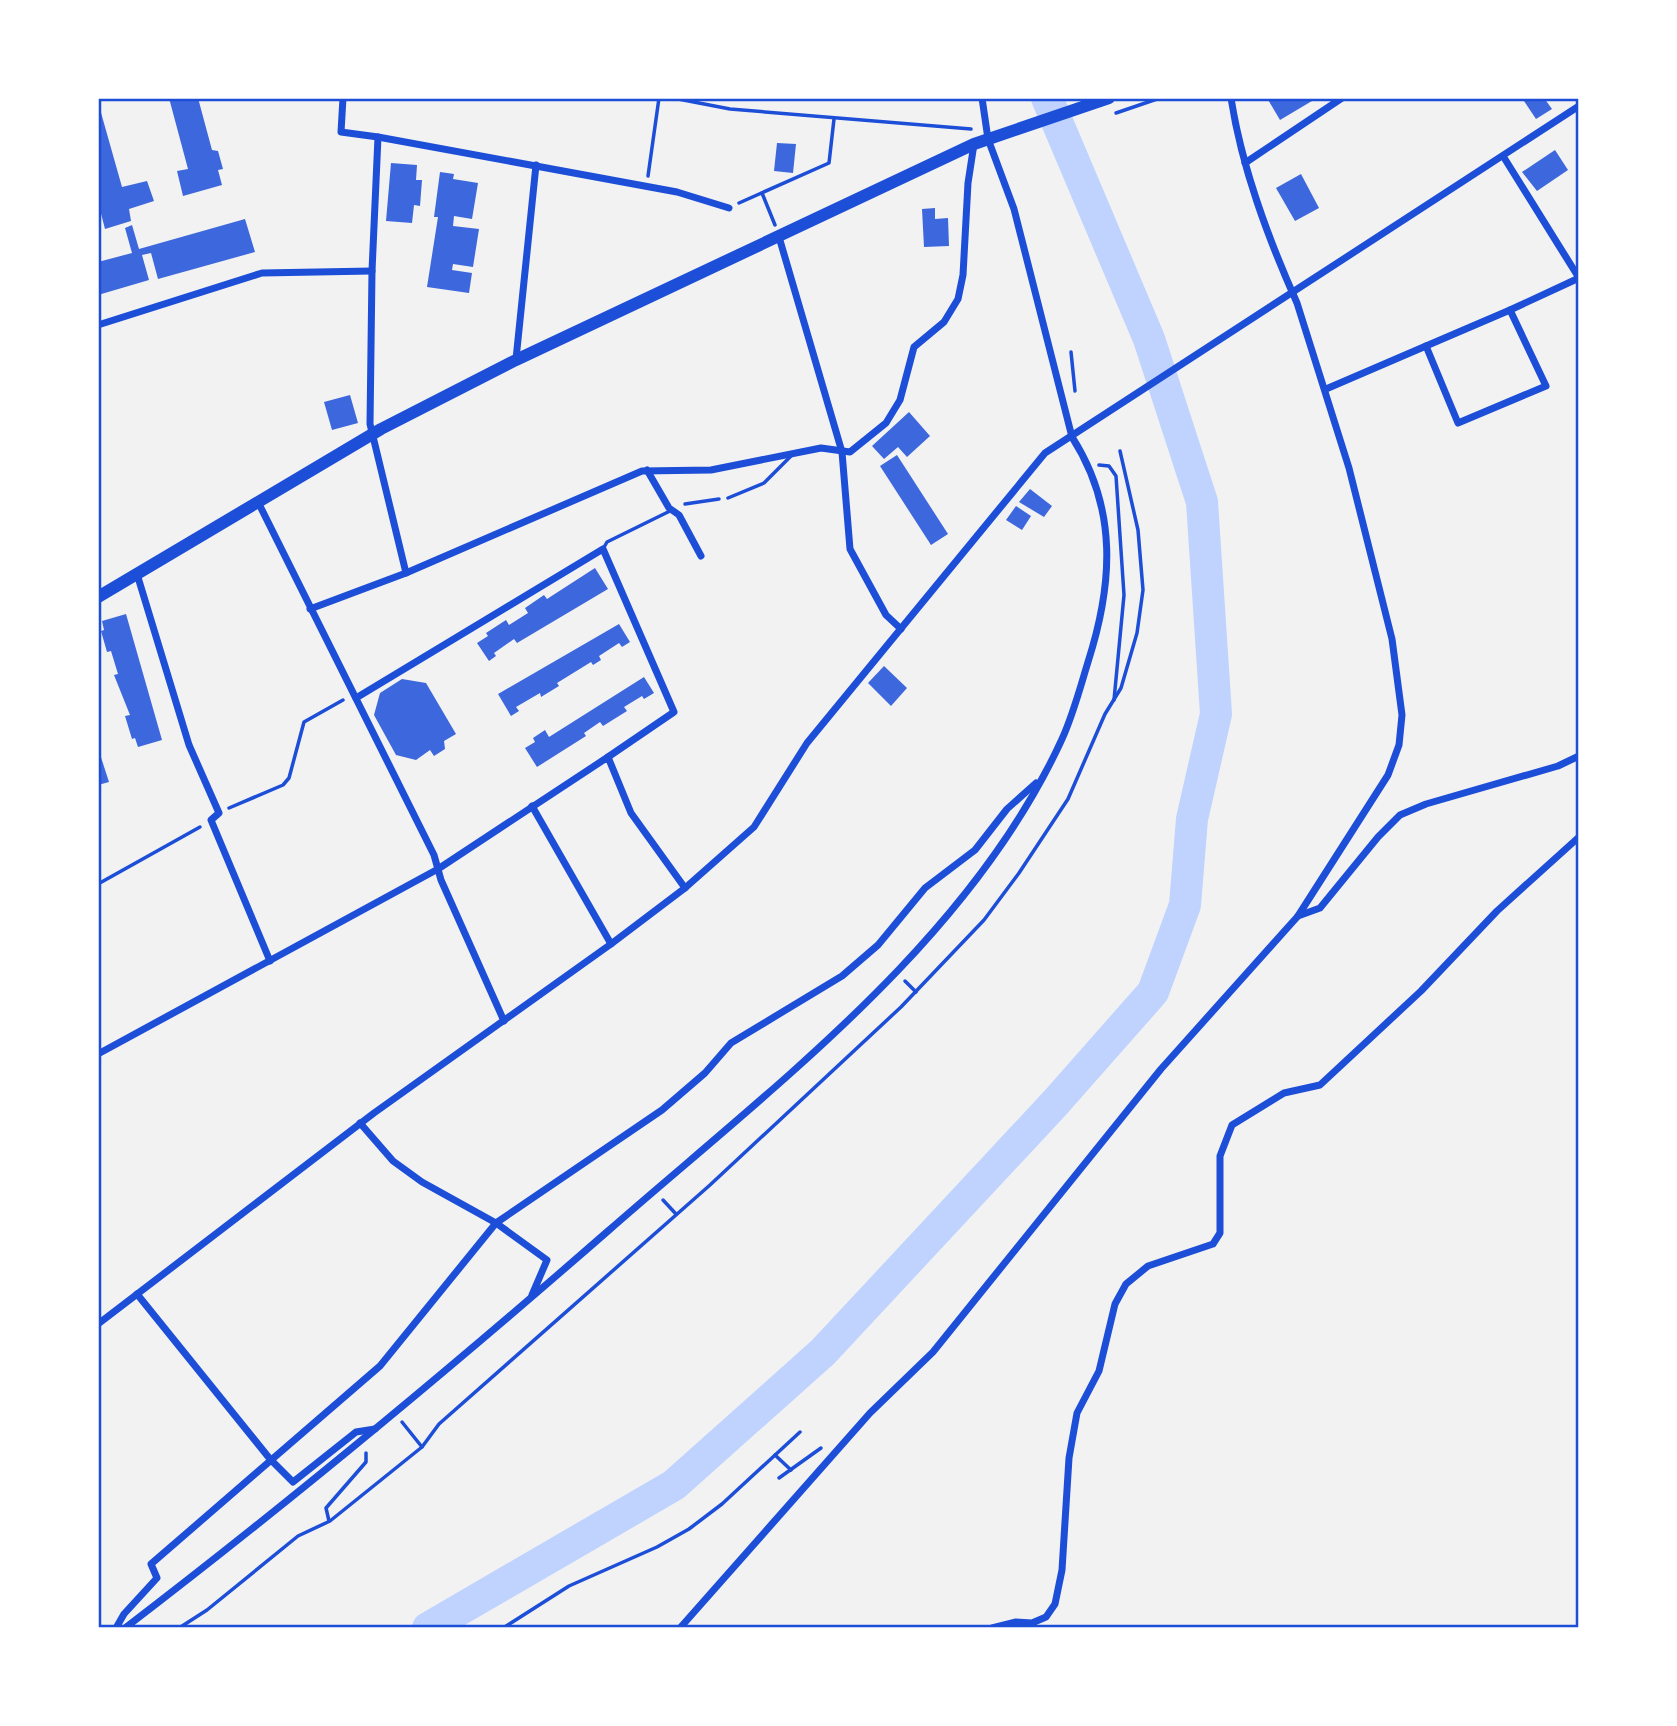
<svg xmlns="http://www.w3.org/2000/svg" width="1677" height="1726" font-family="'Times New Roman',serif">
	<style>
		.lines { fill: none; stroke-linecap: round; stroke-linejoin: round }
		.river { stroke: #bfd3fe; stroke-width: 32 }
		.building { fill: #3d67dc }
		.path { stroke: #1d4ed8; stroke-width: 3.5 }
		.service { stroke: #1d4ed8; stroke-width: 3.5 }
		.minor { stroke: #1d4ed8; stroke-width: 7 }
		.trunk { stroke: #1d4ed8; stroke-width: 12 }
		.neatline { fill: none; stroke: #1d4ed8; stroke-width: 2.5 }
	</style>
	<rect width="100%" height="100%" fill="#f2f2f2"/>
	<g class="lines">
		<polyline class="river" points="428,1628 674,1485 823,1352 1056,1102 1153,992 1185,905 1192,819 1216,714 1202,502 1149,339 1047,98"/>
	</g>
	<g class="building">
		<polygon points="169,98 198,98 212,150 218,151 223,169 218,170 222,185 183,196 177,171 188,169"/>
		<polygon points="1267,98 1317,98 1280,120"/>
		<polygon points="1522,98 1544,98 1552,109 1536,119"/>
		<polygon points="98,102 122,187 147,181 154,201 129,209 131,221 105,229 98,202"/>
		<polygon points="777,143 796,144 793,173 774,171"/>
		<polygon points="1555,150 1568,170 1537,191 1522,172"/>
		<polygon points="391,163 417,165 416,180 422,180 420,206 414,205 412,223 386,221"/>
		<polygon points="440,172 454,174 453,179 478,183 472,219 454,216 453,226 479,229 473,267 453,264 452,270 472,273 469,293 427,287 438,217 434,217"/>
		<polygon points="1301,174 1319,208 1295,221 1276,188"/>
		<polygon points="935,208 935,219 948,218 949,246 924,247 922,209"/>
		<polygon points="245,219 255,252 158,279 151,253 142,255 149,280 98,295 98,262 132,253 125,228 132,225 139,249"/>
		<polygon points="350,395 358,423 332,430 324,402"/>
		<polygon points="909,412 930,436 907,457 898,447 884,459 872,446"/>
		<polygon points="897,455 948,534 931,545 880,466"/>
		<polygon points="1030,489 1052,506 1044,517 1019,502"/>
		<polygon points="1016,506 1031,516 1022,530 1006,520"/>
		<polygon points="595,568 608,589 517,643 514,639 494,653 496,656 489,661 477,643 488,636 486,633 506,620 509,625 528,613 525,608 544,595 547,599"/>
		<polygon points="126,614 162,740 138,747 135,738 132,739 125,716 130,715 114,675 118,674 111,651 107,652 101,631 104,630 102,621"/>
		<polygon points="619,624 630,642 622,647 619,643 599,656 601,660 593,665 591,662 557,683 559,686 541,697 540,693 516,707 519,711 511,716 498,694"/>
		<polygon points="884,666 907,688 891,706 868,683"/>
		<polygon points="644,677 654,693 644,699 642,696 624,707 627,711 603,726 600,722 584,733 586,736 537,767 525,748 535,742 533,738 545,730 549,737"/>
		<polygon points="402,679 426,683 456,734 444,741 445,749 434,756 430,750 416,760 396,755 374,715 380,693"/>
		<polygon points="98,748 109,782 98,785"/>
	</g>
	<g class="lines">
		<g class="path">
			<polyline points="673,98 730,109 971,129"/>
			<polyline points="1116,113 1160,98"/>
			<polyline points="648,176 659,98"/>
			<polyline points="762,193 775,225"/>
			<polyline points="739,203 829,163 834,119"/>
			<polyline points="1071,352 1075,391"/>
			<polyline points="1099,465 1109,466 1116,476 1124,595 1114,700"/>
			<polyline points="685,504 719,499"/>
			<polyline points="229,808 283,785 289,778 304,722 343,700"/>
			<polyline points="98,884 200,827"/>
			<polyline points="905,981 916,992"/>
			<polyline points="663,1200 676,1214"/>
			<polyline points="402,1422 422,1447"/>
			<polyline points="775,1455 791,1470"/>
			<polyline points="779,1478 821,1448"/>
			<polyline points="329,1521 326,1508 366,1462 366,1453"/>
			<polyline points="179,1628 207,1610 298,1536 330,1521 422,1447 439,1424 710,1185 901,1007 984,920 1019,873 1068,799 1105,714 1121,688 1137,633 1143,590 1138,530 1120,451"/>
			<polyline points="503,1628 569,1586 657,1547 689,1529 722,1504 800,1432"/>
		</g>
		<g class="service">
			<polyline points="728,498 764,483 791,456"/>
			<polyline points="603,549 607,542 670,511"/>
		</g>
		<g class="minor">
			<polyline points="343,98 341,132 378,137"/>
			<polyline points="1503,156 1579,278"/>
			<polyline points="1245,163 1342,98"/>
			<polyline points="779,237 842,452 850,549 886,615 901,629"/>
			<polyline points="98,325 262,273 372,271"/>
			<polyline points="1426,346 1510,310"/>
			<polyline points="516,359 536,165"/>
			<polyline points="1326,389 1426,346 1458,423 1546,386 1510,310 1579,278"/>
			<polyline points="647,470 669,508 679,515 701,556"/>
			<polyline points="258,502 434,855 441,880 504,1021"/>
			<polyline points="406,573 370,424 372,271 378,137 677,192 729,208"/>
			<polyline points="137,574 189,745 219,813 211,820 270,961"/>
			<polyline points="310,609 406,573 642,471 711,470 821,448 850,452 886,423 900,400 914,347 944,322 958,299 963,275 968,183 974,144"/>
			<polyline points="356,698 603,549 674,712 608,757"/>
			<polyline points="532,806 611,944"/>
			<polyline points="1298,916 1320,908 1378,837 1400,815 1426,804 1558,766 1579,756"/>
			<polyline points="98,1054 438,869 608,757 631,813 685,888"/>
			<polyline points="360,1123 393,1161 422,1182 496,1223 547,1260 532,1295"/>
			<polyline points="137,1294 270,1459 293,1482 356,1432 375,1429"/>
			<polyline points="98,1324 374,1113 611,944 685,888 754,827 807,743 1045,453 1579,106"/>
			<polyline points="116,1628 124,1614 157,1578 151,1564 380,1366 496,1223 662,1110 705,1073 731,1043 842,976 878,945 925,888 975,850 1007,809 1036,783"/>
			<path d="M 125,1628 C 291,1501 451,1368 608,1231 C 771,1088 970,941 1062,739 C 1073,715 1080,688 1088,662 C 1113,584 1118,509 1072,437 L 1014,209 L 988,139 L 982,98"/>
			<path d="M 680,1628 L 870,1413 L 933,1352 L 1161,1069 L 1298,916 L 1388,775 L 1399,745 L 1402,715 L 1392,639 L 1349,468 L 1297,303 C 1268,238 1242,169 1231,98"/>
			<polyline points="992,1628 1016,1622 1032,1623 1046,1617 1055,1604 1062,1570 1069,1458 1077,1413 1099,1371 1115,1304 1126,1284 1148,1266 1213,1244 1220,1233 1220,1156 1232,1125 1284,1093 1320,1085 1421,991 1497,911 1579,837"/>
		</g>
		<polyline class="trunk" points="98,597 381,429 516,360 974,144 1109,98"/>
	</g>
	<rect width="1677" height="1726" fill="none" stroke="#ffffff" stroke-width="200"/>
	<rect x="100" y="100" width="1477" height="1526" class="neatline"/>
</svg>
